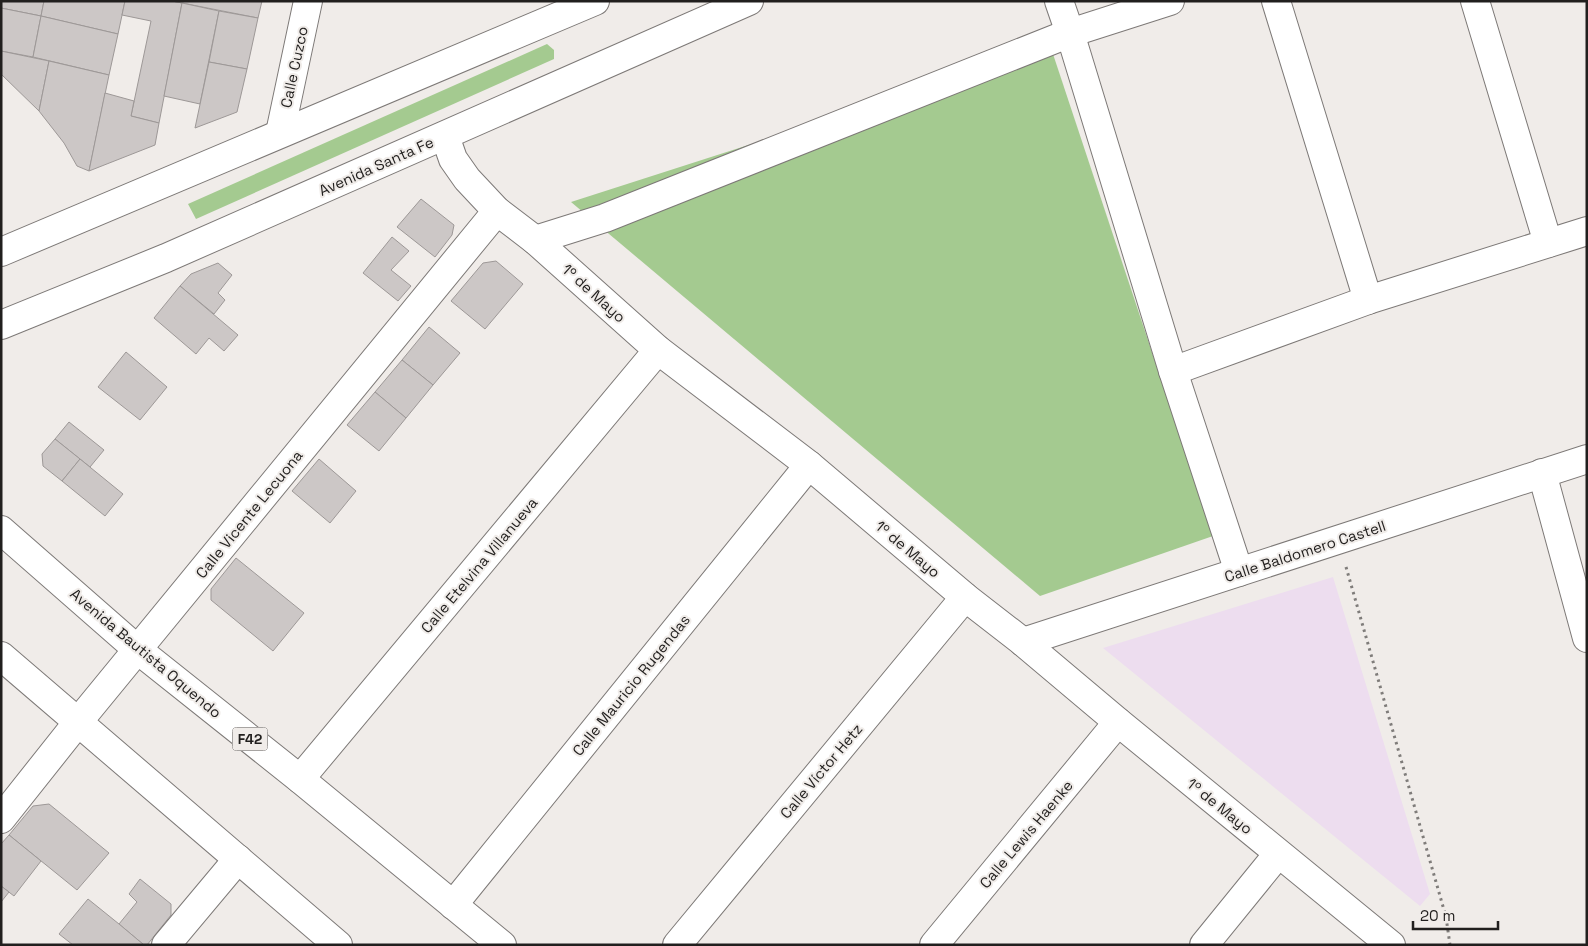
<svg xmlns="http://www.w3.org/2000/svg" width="1588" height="946" font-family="'Space Grotesk',sans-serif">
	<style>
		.medical { fill: #edddef }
		.green { fill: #a4ca90 }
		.building { fill: #ccc7c6; stroke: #9d9897 }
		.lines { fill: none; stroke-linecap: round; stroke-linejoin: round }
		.minor-casing { stroke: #7d7977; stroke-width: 30 }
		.major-casing { stroke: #7d7977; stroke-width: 30 }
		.path { stroke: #7f7c7a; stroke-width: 3; stroke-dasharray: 2.5 4; stroke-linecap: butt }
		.minor { stroke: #fff; stroke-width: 28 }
		.major { stroke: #fff; stroke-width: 28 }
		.labels { text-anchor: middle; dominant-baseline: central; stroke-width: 4; stroke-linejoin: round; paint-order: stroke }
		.shield { fill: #f0ece9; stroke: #5f5c5b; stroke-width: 1 }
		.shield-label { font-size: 14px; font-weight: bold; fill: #211f1e }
		.street-label { font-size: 15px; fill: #211f1e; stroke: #f0ece9 }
	</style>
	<rect width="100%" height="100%" fill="#f0ece9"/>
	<polygon class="medical" points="1333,577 1430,894 1420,906 1103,648"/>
	<g class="green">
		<polygon points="547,44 554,50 554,59 196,219 188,204"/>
		<polygon points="1051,48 1213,536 1040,596 571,202"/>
	</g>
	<g class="building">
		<polygon points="1,1 44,1 41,16 1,8"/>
		<polygon points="44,1 125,1 118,34 41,16"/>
		<polygon points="125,1 172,1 182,3 159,123 131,116 151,21 122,15"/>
		<polygon points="172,1 262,1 258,18"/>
		<polygon points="182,3 219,11 200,104 164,96"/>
		<polygon points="1,8 41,16 33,57 1,51"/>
		<polygon points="219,11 258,18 247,69 209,62"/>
		<polygon points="41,16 118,34 109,75 33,57"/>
		<polygon points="1,51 49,61 39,111 1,74"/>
		<polygon points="49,61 109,75 89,171 77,166 64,143 39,111"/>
		<polygon points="209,62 247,69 237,112 195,128"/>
		<polygon points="105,93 134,101 131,116 159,123 155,145 89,171"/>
		<polygon points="421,199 454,225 452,235 435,257 397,227"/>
		<polygon points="392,237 409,251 391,270 411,286 398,301 363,273"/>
		<polygon points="496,261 523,284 485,329 451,301 483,263"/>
		<polygon points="218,263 232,275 218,293 225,300 214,314 180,286 191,274"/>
		<polygon points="180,286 238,335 224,351 209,338 196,354 154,318"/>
		<polygon points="429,327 460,353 433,385 402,360"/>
		<polygon points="126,352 167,387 140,420 98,387"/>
		<polygon points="402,360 433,385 406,418 375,392"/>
		<polygon points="375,392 406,418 379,451 347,425"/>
		<polygon points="69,422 104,450 90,467 55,439"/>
		<polygon points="55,439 80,459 62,481 43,466 42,454"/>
		<polygon points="80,459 123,494 105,516 62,481"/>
		<polygon points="319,459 356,491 330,523 292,491"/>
		<polygon points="236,558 304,613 273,651 211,600 211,589"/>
		<polygon points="49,804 109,853 77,890 9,835 33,806"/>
		<polygon points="9,835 41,861 14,896 1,886 1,844"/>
		<polygon points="140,879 171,904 171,915 147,945 144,945 119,924 137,902 129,894"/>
		<polygon points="1,886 9,892 1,902"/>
		<polygon points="88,899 119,924 144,945 73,945 59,934"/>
	</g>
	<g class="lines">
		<defs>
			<g id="minor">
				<polyline points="1059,1 1070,33 1173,371 1239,572"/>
				<polyline points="1276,1 1368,300"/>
				<polyline points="1475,1 1548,243"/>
				<polyline points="280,133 308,1"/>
				<polyline points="445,136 453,159 467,179 497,211 535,240 658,350 809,465 965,597 1023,642 1118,722 1391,945"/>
				<polyline points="535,240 605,218 1070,33 1170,1"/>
				<polyline points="1173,371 1368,300 1587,231"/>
				<polyline points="1542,473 1587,638"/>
				<polyline points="1023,642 1587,459"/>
				<polyline points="300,779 658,350"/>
				<polyline points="1,819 78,722 497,211"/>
				<polyline points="453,905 809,465"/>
				<polyline points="166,945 238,859"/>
				<polyline points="677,945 965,597"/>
				<polyline points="934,945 1118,722"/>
				<polyline points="1204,945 1278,854"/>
			</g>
			<g id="major">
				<polyline points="1,252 595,1"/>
				<polyline points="1,325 166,258 749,1"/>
				<polyline points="1,530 138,650 300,779 502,945"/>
				<polyline points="1,656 338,945"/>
			</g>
		</defs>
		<use href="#minor" class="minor-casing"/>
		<use href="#major" class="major-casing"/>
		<polyline class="path" points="1346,567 1446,917 1450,945"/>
		<use href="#minor" class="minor"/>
		<use href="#major" class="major"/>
	</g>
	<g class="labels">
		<rect class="shield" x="232.5" y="727.5" width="35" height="23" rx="4"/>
		<g class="shield-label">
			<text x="250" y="739">F42</text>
		</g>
		<g class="street-label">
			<text transform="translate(294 67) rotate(-78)">Calle Cuzco</text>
			<text transform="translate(376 166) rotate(-24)">Avenida Santa Fe</text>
			<text transform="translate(594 293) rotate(42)">1º de Mayo</text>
			<text transform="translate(249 514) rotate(-51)">Calle Vicente Lecuona</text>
			<text transform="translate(908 549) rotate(40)">1º de Mayo</text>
			<text transform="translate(1305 551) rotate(-18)">Calle Baldomero Castell</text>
			<text transform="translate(479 565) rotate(-50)">Calle Etelvina Villanueva</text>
			<text transform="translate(146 653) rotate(40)">Avenida Bautista Oquendo</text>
			<text transform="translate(631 685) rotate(-51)">Calle Mauricio Rugendas</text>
			<text transform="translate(821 771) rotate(-50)">Calle Víctor Hetz</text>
			<text transform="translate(1220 806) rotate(39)">1º de Mayo</text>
			<text transform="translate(1026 834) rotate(-50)">Calle Lewis Haenke</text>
		</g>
	</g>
	<rect width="1588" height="946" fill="none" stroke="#211f1e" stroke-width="5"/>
	<path d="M1413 921v8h85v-8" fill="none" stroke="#211f1e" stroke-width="2.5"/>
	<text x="1420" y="921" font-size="15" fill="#211f1e" stroke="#f0ece9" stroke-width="4" paint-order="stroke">20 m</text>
</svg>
